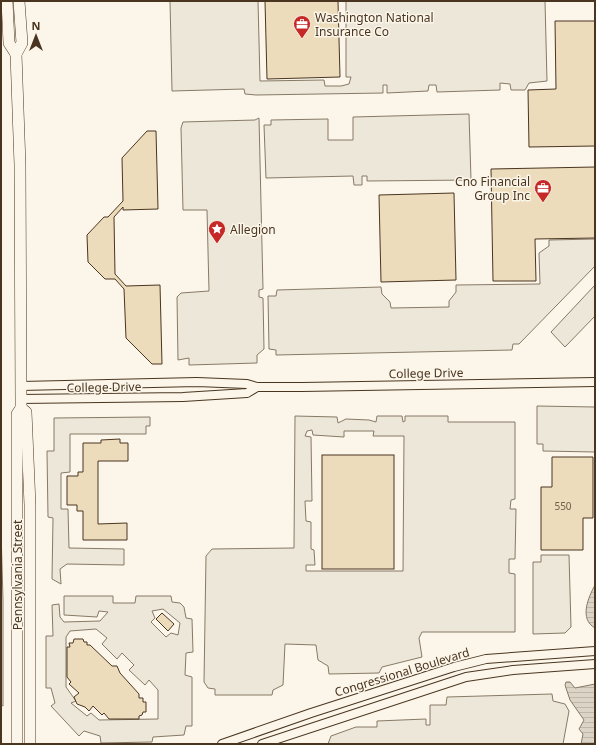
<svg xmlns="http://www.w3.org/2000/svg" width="596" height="745" font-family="'Noto Sans',sans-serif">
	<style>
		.parking { fill: #ede7d9; stroke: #887966; fill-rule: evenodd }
		.water { fill: url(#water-rules); stroke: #887966 }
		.building { fill: #ecdcbc; stroke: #4a3520 }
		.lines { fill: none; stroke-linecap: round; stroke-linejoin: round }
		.minor-casing { stroke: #4a3520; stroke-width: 10 }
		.major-casing { stroke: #4a3520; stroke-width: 12 }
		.minor { stroke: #fbf6e9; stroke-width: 8 }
		.major { stroke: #fbf6e9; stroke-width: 11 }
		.labels { text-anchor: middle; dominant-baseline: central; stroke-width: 3; stroke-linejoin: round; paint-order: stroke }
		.number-label { font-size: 10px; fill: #725f47 }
		.poi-label { font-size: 12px; fill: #4a3520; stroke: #fbf6e9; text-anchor: start }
		.street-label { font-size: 12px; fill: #4a3520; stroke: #fbf6e9 }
	</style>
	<defs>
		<pattern id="water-rules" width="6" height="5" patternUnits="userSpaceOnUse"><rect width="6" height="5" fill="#dcd4c6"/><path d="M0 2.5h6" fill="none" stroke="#beb7aa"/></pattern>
	</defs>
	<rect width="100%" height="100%" fill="#fbf6e9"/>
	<g class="parking">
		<polygon points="170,1 258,1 260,81 324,80 325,86 341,86 349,84 351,77 346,77 346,1 545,1 547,81 529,83 525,90 511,90 510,84 500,83 500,90 437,92 436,85 429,85 428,91 387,93 387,85 383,85 383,93 256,95 245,94 244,89 172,91"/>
		<polygon points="469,114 471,180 367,181 367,176 362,176 362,185 354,185 353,176 266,178 264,125 271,125 271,120 328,119 328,140 353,140 353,117"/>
		<polygon points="259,118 263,289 259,290 259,297 263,298 264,349 257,355 257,363 189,365 189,358 178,360 177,297 181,293 209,291 207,210 183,210 181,128 183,122 255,120"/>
		<polygon points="595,239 595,266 519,344 513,344 512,350 276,355 276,350 269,349 268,296 276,296 277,290 381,287 382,294 390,302 391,308 449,307 449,301 456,292 456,285 540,284 539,253 549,246 549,240"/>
		<polygon points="595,285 595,316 565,347 551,332"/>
		<polygon points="537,406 595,407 595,452 543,451 543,444 537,444"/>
		<path d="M 295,416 L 337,417 L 338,423 L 346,419 L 369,420 L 376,422 L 377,416 L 402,416 L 403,422 L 405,421 L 405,416 L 448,416 L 448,422 L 515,422 L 515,499 L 511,500 L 510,509 L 516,509 L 515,559 L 509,559 L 509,573 L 515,574 L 515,632 L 422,632 L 419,638 L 422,657 L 382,667 L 379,673 L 329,674 L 328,666 L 318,660 L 316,645 L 285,644 L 283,685 L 273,690 L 272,695 L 215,695 L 215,689 L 208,688 L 204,682 L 206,556 L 212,549 L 294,548 ZM 312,430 L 313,435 L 344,437 L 344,431 L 374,431 L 373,436 L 404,436 L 403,571 L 306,571 L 306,565 L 315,565 L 314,550 L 311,549 L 311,522 L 306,521 L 305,501 L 312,501 L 311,437 L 305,436 L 307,431 Z"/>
		<polygon points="150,417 150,426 146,426 146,434 70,434 70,472 61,473 61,509 68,509 69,548 124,549 124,565 67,564 60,569 61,584 52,579 53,518 48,517 47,451 54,451 54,418"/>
		<polygon points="1,530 3,600 3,706 1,705"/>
		<polygon points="541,555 569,555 571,627 565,633 533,634 533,562 541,562"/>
		<path d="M 64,596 L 113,596 L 113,603 L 135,603 L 136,596 L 171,596 L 172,602 L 180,603 L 184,607 L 186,618 L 192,619 L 193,652 L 186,653 L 185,675 L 192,677 L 192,726 L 186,726 L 184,735 L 153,737 L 152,742 L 101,743 L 100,736 L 84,731 L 79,736 L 51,706 L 55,703 L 51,688 L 46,688 L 46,636 L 53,636 L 52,605 L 59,604 L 60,617 L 64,622 L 100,621 L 108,612 L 99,611 L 97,617 L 64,615 ZM 163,609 L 180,623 L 178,635 L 171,633 L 166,637 L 151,622 L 155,618 L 152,611 ZM 96,629 L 107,638 L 102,644 L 117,659 L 122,653 L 134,665 L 129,670 L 145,685 L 149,680 L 158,690 L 158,719 L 99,720 L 91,713 L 87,716 L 71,703 L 76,701 L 66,687 L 66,637 L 70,631 Z"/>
		<polygon points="552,694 553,701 565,704 569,711 563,744 328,744 331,736 356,727 377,727 377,721 426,719 426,725 430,725 430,705 446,705 447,697"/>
	</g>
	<g class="water">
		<path d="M 595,585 L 595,628 C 579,619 588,598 595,585 Z"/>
		<polygon points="566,682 570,682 575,688 595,684 595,744 581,744 583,734 579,729 584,720 570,700 565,685"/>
	</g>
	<g class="building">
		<polygon points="265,1 338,1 340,77 267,79"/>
		<polygon points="555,21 595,21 595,146 529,147 528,90 556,89"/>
		<polygon points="147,131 156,131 158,209 123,210 123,207 114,217 115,274 126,286 160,285 162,364 152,364 126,338 124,289 115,279 105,279 88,262 87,235 104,217 108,217 123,201 122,158"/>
		<polygon points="595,167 595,238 535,239 536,281 493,281 491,169"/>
		<polygon points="454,193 456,280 381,282 379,195"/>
		<polygon points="120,439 120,443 128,443 128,461 98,461 98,524 127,523 127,540 83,540 83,511 77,511 77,505 67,505 67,476 78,476 78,472 83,472 83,443 101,443 101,440"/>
		<rect x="322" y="455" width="72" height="114"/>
		<polygon points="552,457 593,457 593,518 583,518 583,550 541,550 541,487 552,487"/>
		<polygon points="162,613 174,624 168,631 156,619"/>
		<polygon points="74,639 83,639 84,642 87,642 87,645 90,645 112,666 117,666 120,673 139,694 139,698 143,698 143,702 146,702 146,712 143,712 142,715 139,716 139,719 109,719 104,713 102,715 93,706 89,711 85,707 77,704 74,697 79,693 69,684 71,682 67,677 67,647 70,647 69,643 73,643"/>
	</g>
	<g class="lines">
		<defs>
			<g id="minor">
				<polyline points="21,386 197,382 247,384 257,387 302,387 595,382"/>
				<polyline points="21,399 183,397 247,393 257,387"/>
				<polyline points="222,744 311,713 454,667 486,659 595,651"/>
				<polyline points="262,744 466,677 513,670 595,664"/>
			</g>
			<g id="major">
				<polyline points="7,1 9,43 16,54"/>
				<polyline points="21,408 26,412 30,505 30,744"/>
				<polyline points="17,744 17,414 21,408 21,399 20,165 16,54 22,43 19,1"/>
			</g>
		</defs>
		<use href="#minor" class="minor-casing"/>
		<use href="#major" class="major-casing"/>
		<use href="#minor" class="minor"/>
		<use href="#major" class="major"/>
	</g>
	<defs>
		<symbol id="office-pin" viewBox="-11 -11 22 30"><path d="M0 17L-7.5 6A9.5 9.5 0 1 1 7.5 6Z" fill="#c62828" stroke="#fbf6e9"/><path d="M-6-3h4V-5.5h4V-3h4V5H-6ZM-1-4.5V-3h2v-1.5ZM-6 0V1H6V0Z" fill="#fff"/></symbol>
		<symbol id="sight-pin" viewBox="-11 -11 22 30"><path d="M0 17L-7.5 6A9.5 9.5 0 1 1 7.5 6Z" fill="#c62828" stroke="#fbf6e9"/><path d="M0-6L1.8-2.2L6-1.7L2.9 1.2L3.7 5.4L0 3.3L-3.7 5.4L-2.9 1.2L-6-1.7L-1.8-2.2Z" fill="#fff"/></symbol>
	</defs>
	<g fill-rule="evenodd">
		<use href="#office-pin" x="292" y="14" width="20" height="27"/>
		<use href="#office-pin" x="533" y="178" width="20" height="27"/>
		<use href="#sight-pin" x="207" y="219" width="20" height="27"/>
	</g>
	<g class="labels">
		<g class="number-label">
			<text x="563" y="506">550</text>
		</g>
		<g class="poi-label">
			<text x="315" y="17">Washington National<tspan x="315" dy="14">Insurance Co</tspan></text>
			<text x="530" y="181" text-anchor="end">Cno Financial<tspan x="530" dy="14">Group Inc</tspan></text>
			<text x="230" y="229">Allegion</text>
		</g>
		<g class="street-label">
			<text transform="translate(426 373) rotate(-1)">College Drive</text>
			<text transform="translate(104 387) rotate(-1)">College Drive</text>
			<text transform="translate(17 575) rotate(-90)">Pennsylvania Street</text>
			<text transform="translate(402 672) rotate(-17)">Congressional Boulevard</text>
		</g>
	</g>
	<rect width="596" height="745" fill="none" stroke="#4a3520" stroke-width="4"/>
	<g transform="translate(36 36)" stroke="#fbf6e9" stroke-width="3" paint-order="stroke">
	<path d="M0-3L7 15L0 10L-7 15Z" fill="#4a3520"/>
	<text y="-6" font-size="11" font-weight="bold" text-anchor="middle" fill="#4a3520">N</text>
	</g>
</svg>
